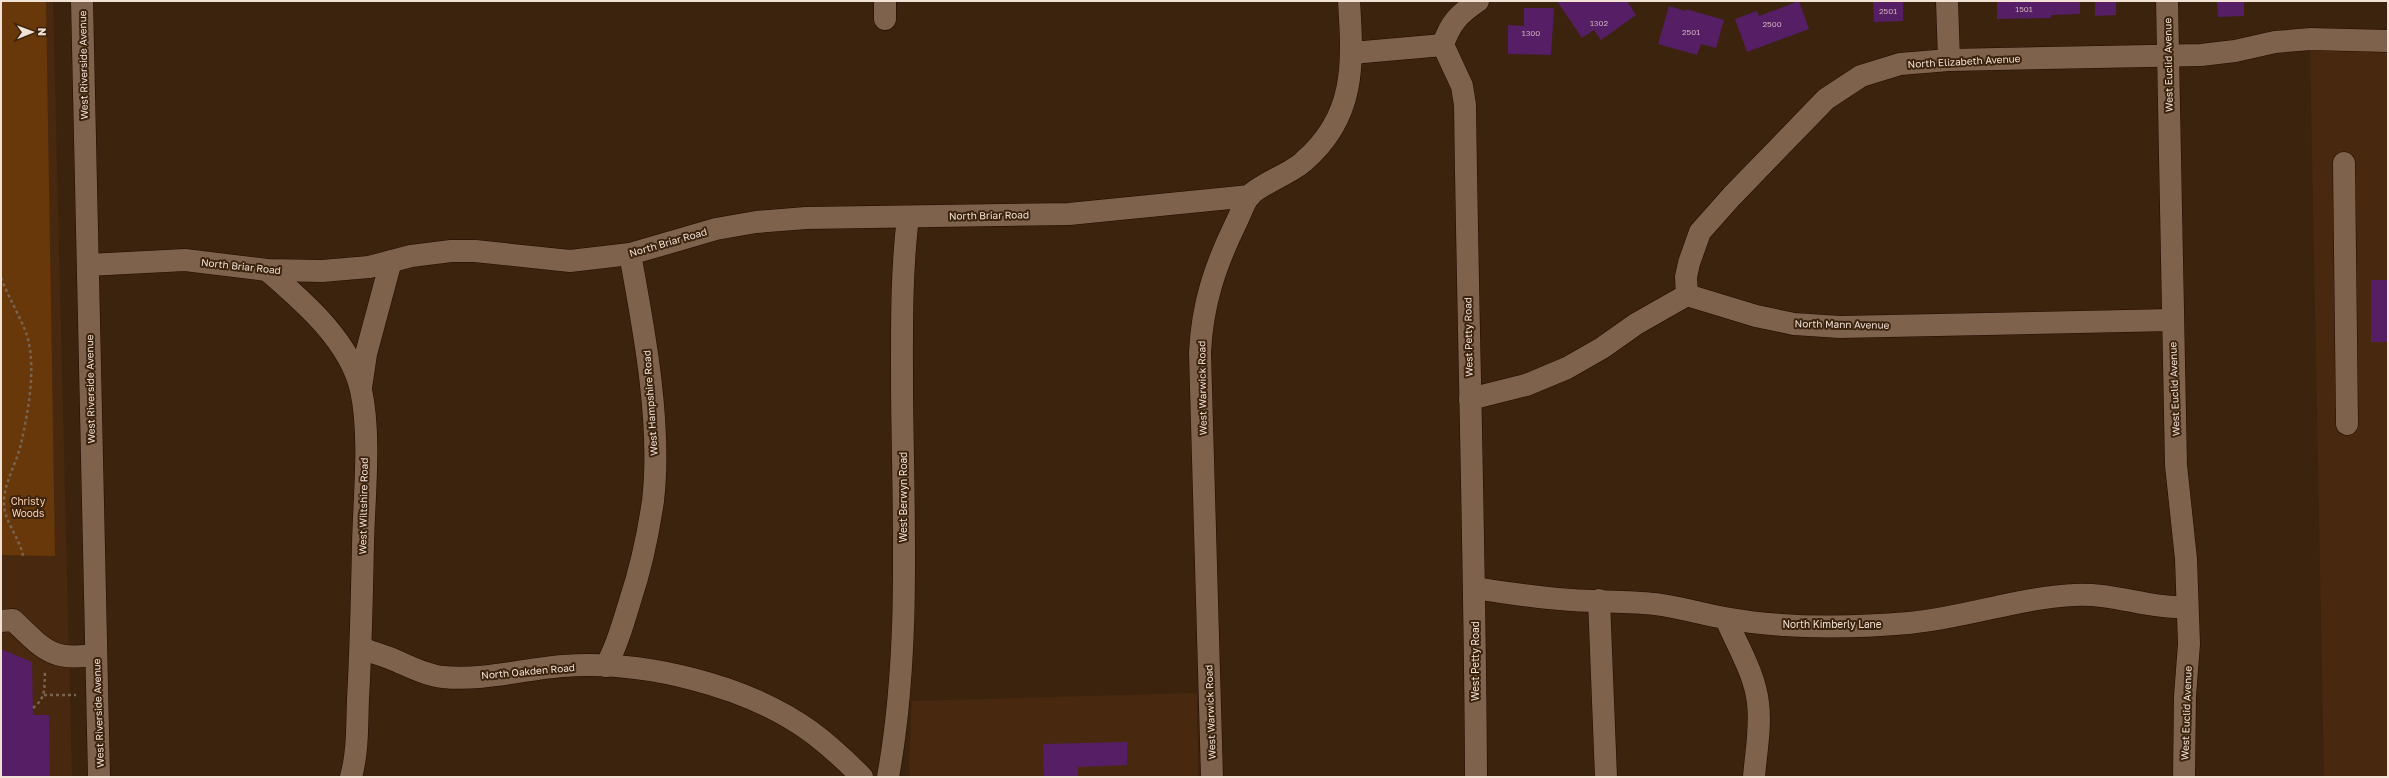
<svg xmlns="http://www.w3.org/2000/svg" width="2389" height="778" font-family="'Golos Text',sans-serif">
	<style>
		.built { fill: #48290f }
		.green { fill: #68380a }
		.building { fill: #561e65 }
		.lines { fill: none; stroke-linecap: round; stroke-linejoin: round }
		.minor-casing { stroke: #210b00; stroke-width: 23 }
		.path { stroke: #796351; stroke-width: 2.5; stroke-dasharray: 3 3; stroke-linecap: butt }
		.minor { stroke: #7f624c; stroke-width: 22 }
		.labels { text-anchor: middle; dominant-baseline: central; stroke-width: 4; stroke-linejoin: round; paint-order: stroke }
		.number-label { font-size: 8px; fill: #cbb0b9 }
		.street-label { font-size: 10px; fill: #f2e1d5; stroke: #3b230e }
		.park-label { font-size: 10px; fill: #fad0b1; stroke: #3b230e }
	</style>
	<rect width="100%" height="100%" fill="#3b230e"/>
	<g class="built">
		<polygon points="1,1 53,1 72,777 1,777"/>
		<polygon points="2388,45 2388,777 2324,777 2310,48"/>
		<polygon points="1197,693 1198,777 910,777 909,764 912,701"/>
	</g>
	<polygon class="green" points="1,1 46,1 55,556 1,555"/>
	<g class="building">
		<polygon points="1557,1 1627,1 1636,15 1601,40 1594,30 1582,38"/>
		<polygon points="1799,1 1809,29 1747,52 1735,19 1757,11 1759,16"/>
		<polygon points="1873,1 1903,1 1903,21 1874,22"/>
		<polygon points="1997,1 2080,1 2080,14 2051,15 2051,18 1997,19"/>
		<polygon points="2095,1 2116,1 2116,15 2095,16"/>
		<polygon points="2217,1 2244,1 2244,16 2218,17"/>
		<polygon points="1669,6 1685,11 1686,9 1724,20 1716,48 1701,44 1697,55 1658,44"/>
		<polygon points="1524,8 1554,8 1551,55 1508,54 1508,25 1524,26"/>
		<rect x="2371" y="280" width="17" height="62"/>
		<polygon points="1,649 32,662 33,715 49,715 50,777 1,777"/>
		<polygon points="1127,742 1127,765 1078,767 1078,777 1044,777 1043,744"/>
	</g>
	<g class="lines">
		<defs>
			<g id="minor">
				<polyline points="82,1 99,777"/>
				<polyline points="885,1 885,19"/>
				<polyline points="1947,1 1949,60"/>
				<polyline points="2167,1 2176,465 2186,559 2189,644 2185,696 2184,777"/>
				<path d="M 1443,45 L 1462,86 L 1465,105 C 1468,329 1475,553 1476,777"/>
				<path d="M 1443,45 C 1450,23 1459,14 1478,1"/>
				<polyline points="1352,53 1443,45"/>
				<polyline points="2344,163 2347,424"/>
				<polyline points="88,265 185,260 267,270 322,271 369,267 411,256 451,251 475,251 570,261 630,254 716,229 756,222 806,218 1069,214 1250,196"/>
				<path d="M 267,270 C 303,301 350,341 361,390 C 371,436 364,497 363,544 C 362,596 361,647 358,699 C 357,724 358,752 351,777"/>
				<polyline points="1687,295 1686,277 1689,263 1700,232 1732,196 1826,99 1861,76 1900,64 1949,60 2201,55 2235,51 2275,42 2311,39 2388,41"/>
				<polyline points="361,388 366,354 391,261"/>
				<polyline points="1470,399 1526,385 1567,368 1602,348 1636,324 1687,295 1756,316 1794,324 1840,327 2172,320"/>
				<path d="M 1475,588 C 1508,593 1539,598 1572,600 C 1600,602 1627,601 1655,604 C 1679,607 1702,614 1725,618 C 1785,629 1849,628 1909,623 C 1964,618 2018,598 2073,595 C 2111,592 2149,609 2187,607"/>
				<polyline points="1599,600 1606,777"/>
				<path d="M 1726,619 C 1737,645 1755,674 1758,703 C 1761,727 1756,752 1754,777"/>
				<path d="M 1,621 L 13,620 C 42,648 53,663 96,654"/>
				<path d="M 361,648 C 371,652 382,655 392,659 C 409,666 425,675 443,677 C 483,681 524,669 563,666 C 643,660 746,685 810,731 C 829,745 846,761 862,777"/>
				<path d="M 606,666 C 617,645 623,624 630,601 C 641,568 648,535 653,501 C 662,424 644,330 630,254"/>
				<path d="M 888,777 C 911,650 903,517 902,388 C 902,331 901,274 908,217"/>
				<path d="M 1212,777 L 1200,353 C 1202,305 1215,266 1236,223 C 1240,215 1244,203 1249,196 C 1260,184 1290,174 1303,162 C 1356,117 1353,64 1349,1"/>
			</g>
		</defs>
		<use href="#minor" class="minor-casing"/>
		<g class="path">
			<path d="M 1,278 C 8,296 18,313 25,330 C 38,362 28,412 21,444 C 16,465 3,484 4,505 C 5,522 20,539 23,556"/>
			<polyline points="44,695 76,695"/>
			<path d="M 33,708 C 47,697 44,687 45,671"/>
		</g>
		<use href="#minor" class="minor"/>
	</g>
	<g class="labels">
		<g class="number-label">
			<text x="2024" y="9">1501</text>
			<text x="1888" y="11">2501</text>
			<text x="1599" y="23">1302</text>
			<text x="1772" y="24">2500</text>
			<text x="1691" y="32">2501</text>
			<text x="1531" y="33">1300</text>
		</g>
		<g class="street-label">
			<text transform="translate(1964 61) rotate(-3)">North Elizabeth Avenue</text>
			<text transform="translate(83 65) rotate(-91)">West Riverside Avenue</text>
			<text transform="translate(2168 65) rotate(-91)">West Euclid Avenue</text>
			<text transform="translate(989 215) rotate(-1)">North Briar Road</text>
			<text transform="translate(668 242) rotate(-16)">North Briar Road</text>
			<text transform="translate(241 266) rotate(6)">North Briar Road</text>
			<text transform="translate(1842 324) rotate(1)">North Mann Avenue</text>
			<text transform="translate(1468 337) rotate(-91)">West Petty Road</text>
			<text transform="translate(1202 388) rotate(-91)">West Warwick Road</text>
			<text transform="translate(90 389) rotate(-91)">West Riverside Avenue</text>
			<text transform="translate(2174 389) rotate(-92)">West Euclid Avenue</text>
			<text transform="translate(650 403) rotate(-94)">West Hampshire Road</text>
			<text transform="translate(903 497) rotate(-90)">West Berwyn Road</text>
			<text transform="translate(363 506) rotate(-89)">West Wiltshire Road</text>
			<text x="1832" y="624">North Kimberly Lane</text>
			<text transform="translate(1475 661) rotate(-90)">West Petty Road</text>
			<text transform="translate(528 671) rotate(-5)">North Oakden Road</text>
			<text transform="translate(1210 712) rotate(-92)">West Warwick Road</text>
			<text transform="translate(98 713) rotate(-92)">West Riverside Avenue</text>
			<text transform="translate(2186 713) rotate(-88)">West Euclid Avenue</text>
		</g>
		<g class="park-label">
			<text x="28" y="501">Christy<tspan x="28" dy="12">Woods</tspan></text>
		</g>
	</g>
	<rect width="2389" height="778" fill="none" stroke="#f2e1d5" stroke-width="4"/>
	<g transform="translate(32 32) rotate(89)" stroke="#3b230e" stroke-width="3" paint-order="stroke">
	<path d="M0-3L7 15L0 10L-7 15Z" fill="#f2e1d5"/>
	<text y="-6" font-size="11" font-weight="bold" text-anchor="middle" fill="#f2e1d5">N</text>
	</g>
</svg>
